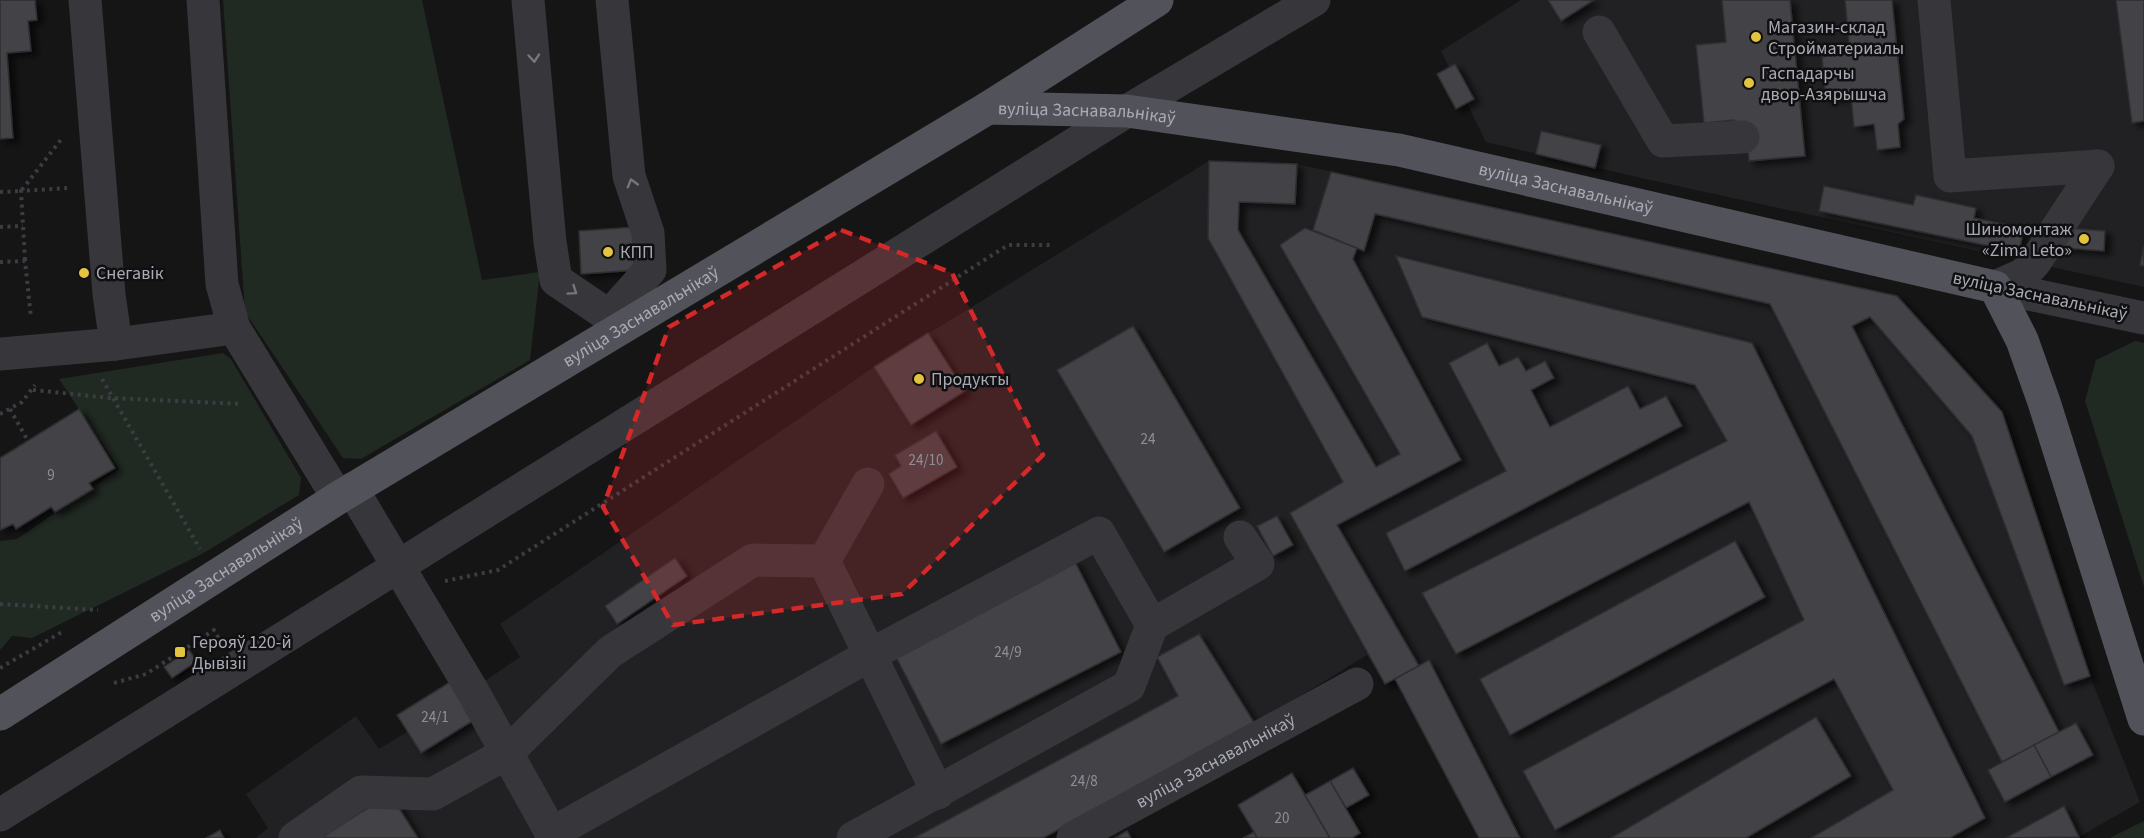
<svg xmlns="http://www.w3.org/2000/svg" width="2144" height="838" font-family="'Source Sans 3',sans-serif">
	<style>
		.built { fill: #212123 }
		.green { fill: #212923 }
		.building { fill: #424246; stroke: #2f2f32; stroke-width: 1.5; filter: url(#shadow) }
		.lines { fill: none; stroke-linecap: round; stroke-linejoin: round }
		.path { stroke: #3c3d42; stroke-width: 4; stroke-dasharray: 3 4.5; stroke-linecap: butt }
		.minor { stroke: #36363b; stroke-width: 33 }
		.major { stroke: #52535a; stroke-width: 33 }
		.oneway { stroke: #75767e }
		.marked { fill: #d62828; fill-opacity: 0.2; stroke: #d62828; stroke-width: 4.5; stroke-dasharray: 12 8; stroke-linejoin: round }
		.poi-dot { fill: #e4c43f; stroke: #101011; stroke-width: 2 }
		.labels { text-anchor: middle; dominant-baseline: central; stroke-width: 5; stroke-linejoin: round; paint-order: stroke }
		.number-label { font-size: 15px; fill: #8e9099 }
		.poi-label { font-size: 18px; fill: #a8aab5; stroke: #101011; text-anchor: start }
		.street-label { font-size: 18px; fill: #a8aab5; stroke: #101011 }
	</style>
	<defs>
		<filter id="shadow"><feDropShadow dx="6" dy="4" stdDeviation="3" flood-color="#0009"/></filter>
	</defs>
	<rect width="100%" height="100%" fill="#151516"/>
	<g class="built">
		<polygon points="1521,0 2144,0 2144,287 1650,180 1486,142 1441,51"/>
		<polygon points="1209,161 1297,164 1897,296 2002,412 2090,676 2140,802 2077,838 1479,838 1395,680 1385,684 1367,655 1255,724 1054,838 256,838 268,828 246,794 356,716 379,749 407,732 397,715 450,682 460,698 520,657 500,624 874,367"/>
	</g>
	<g class="green">
		<polygon points="223,0 422,0 482,280 540,272 530,360 361,459 343,458 245,312"/>
		<polygon points="2135,341 2144,343 2144,587 2085,401 2096,360"/>
		<polygon points="223,353 231,359 301,478 299,495 202,554 32,638 12,636 0,650 0,541 17,539 119,469 59,379"/>
		<polygon points="2144,821 2144,838 2110,838"/>
	</g>
	<g class="building">
		<polygon points="0,0 35,0 37,20 28,21 31,51 7,53 13,138 0,139"/>
		<polygon points="1548,0 1594,0 1561,21"/>
		<polygon points="1722,0 1790,0 1805,156 1749,161 1746,133 1736,134 1734,120 1704,123 1696,45 1726,42"/>
		<polygon points="1845,0 1892,0 1904,119 1898,124 1900,147 1877,150 1874,124 1854,127 1851,96 1826,99 1822,57 1850,53"/>
		<polygon points="2116,0 2144,0 2144,121 2132,123"/>
		<polygon points="1455,64 1474,99 1456,109 1437,74"/>
		<polygon points="1541,131 1601,145 1595,168 1536,154"/>
		<polygon points="1209,161 1297,164 1295,204 1239,202 1238,230 1376,467 1400,454 1280,245 1305,228 1357,248 1353,259 1461,460 1337,525 1419,666 1385,684 1290,513 1343,482 1208,238"/>
		<polygon points="1331,172 1897,296 2002,412 2090,676 2064,685 1972,436 1870,317 1852,326 2059,732 2002,762 1770,304 1375,214 1364,251 1313,230"/>
		<polygon points="1824,186 1913,205 1916,195 1976,208 1974,218 2024,228 2019,252 1819,211"/>
		<polygon points="635,227 639,270 581,274 579,231"/>
		<polygon points="2065,228 2105,231 2104,251 2064,248"/>
		<polygon points="2144,246 2144,266 2140,265"/>
		<polygon points="1396,256 1752,343 1985,818 1950,838 1811,838 1893,790 1834,679 1555,830 1523,771 1804,620 1749,502 1456,654 1422,593 1727,441 1695,385 1422,317"/>
		<polygon points="1133,326 1240,508 1164,552 1057,370"/>
		<polygon points="928,333 965,391 911,425 874,367"/>
		<polygon points="1487,343 1499,366 1518,357 1526,371 1545,361 1554,378 1531,390 1550,427 1628,386 1640,409 1666,396 1682,426 1405,571 1386,533 1506,471 1449,363"/>
		<polygon points="79,409 115,468 89,483 93,489 55,512 51,507 16,529 13,524 0,530 0,458"/>
		<polygon points="936,431 957,467 903,498 889,474 901,466 895,455"/>
		<polygon points="1277,516 1293,545 1273,556 1257,526"/>
		<polygon points="1735,541 1765,597 1510,735 1480,679"/>
		<polygon points="675,558 687,576 617,624 605,606"/>
		<polygon points="1074,560 1121,652 941,744 894,653"/>
		<polygon points="1199,634 1255,724 1043,838 914,838 1178,696 1157,657"/>
		<polygon points="189,650 197,661 172,678 164,667"/>
		<polygon points="1429,660 1520,838 1479,838 1395,679"/>
		<polygon points="450,682 474,720 421,753 397,715"/>
		<polygon points="1816,717 1851,776 1746,838 1611,838"/>
		<polygon points="2076,723 2093,755 2051,777 2034,745"/>
		<polygon points="2034,745 2051,777 2005,802 1988,770"/>
		<polygon points="1353,768 1369,795 1346,808 1330,781"/>
		<polygon points="1292,773 1305,795 1330,838 1257,838 1254,832 1238,805"/>
		<polygon points="1330,781 1360,833 1352,838 1330,838 1305,795"/>
		<polygon points="390,794 418,838 320,838"/>
		<polygon points="2064,806 2079,837 2006,838"/>
		<polygon points="220,830 224,838 206,838"/>
		<polygon points="1127,831 1131,838 1115,838"/>
		<polygon points="1254,832 1257,838 1243,838"/>
	</g>
	<g class="lines">
		<g class="path">
			<polyline points="0,192 21,191 63,137"/>
			<polyline points="0,227 23,226"/>
			<polyline points="25,260 21,191 67,188"/>
			<polyline points="0,262 25,261 31,318"/>
			<polyline points="102,379 200,549"/>
			<polyline points="33,390 111,398 242,404"/>
			<polyline points="10,409 28,441"/>
			<polyline points="0,414 22,402 35,385"/>
			<polyline points="445,581 498,570 1008,245 1051,245"/>
			<polyline points="0,604 98,610"/>
			<polyline points="0,668 62,632"/>
			<polyline points="114,683 146,674 214,630 219,639"/>
		</g>
		<g class="minor">
			<polyline points="85,0 109,294 116,344"/>
			<polyline points="203,0 222,284 234,328 338,498"/>
			<polyline points="528,0 550,242 556,280 609,316 650,270 648,233 629,176 612,0"/>
			<polyline points="1934,0 1950,176 2098,166"/>
			<polyline points="1599,32 1663,141 1743,137"/>
			<polyline points="1995,287 2024,274 2035,262 2098,166"/>
			<polyline points="1995,287 2144,318"/>
			<polyline points="0,354 116,344 234,328"/>
			<polyline points="352,489 472,690 554,838"/>
			<polyline points="824,561 870,655 1099,533 1152,625 1129,686 853,838"/>
			<polyline points="1152,625 1258,564 1240,537"/>
			<polyline points="0,815 1127,111 1314,0"/>
			<polyline points="551,834 870,655 938,793"/>
			<polyline points="295,838 361,792 433,794 507,753 610,652 753,560 824,561 868,484"/>
			<path id="s1" d="M 1073,838 L 1357,684"/>
		</g>
		<g class="major">
			<path id="s2" d="M 988,108 L 1127,111 L 1399,150 L 1995,287 L 2022,340 L 2044,402 L 2144,719"/>
			<path id="s3" d="M 0,714 L 338,498 L 988,108 L 1157,0"/>
		</g>
	</g>
	<defs><path id="oneway-chevron" d="M-2-3.5L2.5 0L-2 3.5" fill="none" stroke-width="1.6" stroke-linecap="round" stroke-linejoin="round" transform="scale(1.5)"/></defs>
	<g class="oneway">
		<use href="#oneway-chevron" transform="translate(534 58) rotate(85)"/>
		<use href="#oneway-chevron" transform="translate(632 183) rotate(-106)"/>
		<use href="#oneway-chevron" transform="translate(573 291) rotate(34)"/>
	</g>
	<path class="marked" d="M 841,230 L 952,273 L 1043,455 L 902,594 L 673,625 L 603,507 L 669,327 Z"/>
	<g class="poi-dot">
		<circle cx="1756" cy="37" r="6"/>
		<circle cx="1749" cy="83" r="6"/>
		<circle cx="2084" cy="239" r="6"/>
		<circle cx="608" cy="252" r="6"/>
		<circle cx="84" cy="273" r="6"/>
		<circle cx="919" cy="379" r="6"/>
		<rect x="174" y="646" width="12" height="12" rx="3"/>
	</g>
	<g class="labels">
		<g class="number-label">
			<text x="1148" y="439">24</text>
			<text x="926" y="460">24/10</text>
			<text x="51" y="475">9</text>
			<text x="1008" y="652">24/9</text>
			<text x="435" y="717">24/1</text>
			<text x="1084" y="781">24/8</text>
			<text x="1282" y="818">20</text>
		</g>
		<g class="poi-label">
			<text x="1768" y="27">Магазин-склад<tspan x="1768" dy="21">Стройматериалы</tspan></text>
			<text x="1761" y="73">Гаспадарчы<tspan x="1761" dy="21">двор-Азярышча</tspan></text>
			<text x="2072" y="229" text-anchor="end">Шиномонтаж<tspan x="2072" dy="21">«Zima Leto»</tspan></text>
			<text x="620" y="252">КПП</text>
			<text x="96" y="273">Снегавік</text>
			<text x="931" y="379">Продукты</text>
			<text x="192" y="642">Герояў 120-й<tspan x="192" dy="21">Дывізіі</tspan></text>
		</g>
		<g class="street-label">
			<text stroke="none"><textPath href="#s2" startOffset="99">вуліца Заснавальнікаў</textPath></text>
			<text stroke="none"><textPath href="#s2" startOffset="585">вуліца Заснавальнікаў</textPath></text>
			<text transform="translate(2040 296) rotate(12)">вуліца Заснавальнікаў</text>
			<text stroke="none"><textPath href="#s3" startOffset="754">вуліца Заснавальнікаў</textPath></text>
			<text stroke="none"><textPath href="#s3" startOffset="268">вуліца Заснавальнікаў</textPath></text>
			<text stroke="none"><textPath href="#s1" startOffset="162">вуліца Заснавальнікаў</textPath></text>
		</g>
	</g>
</svg>
